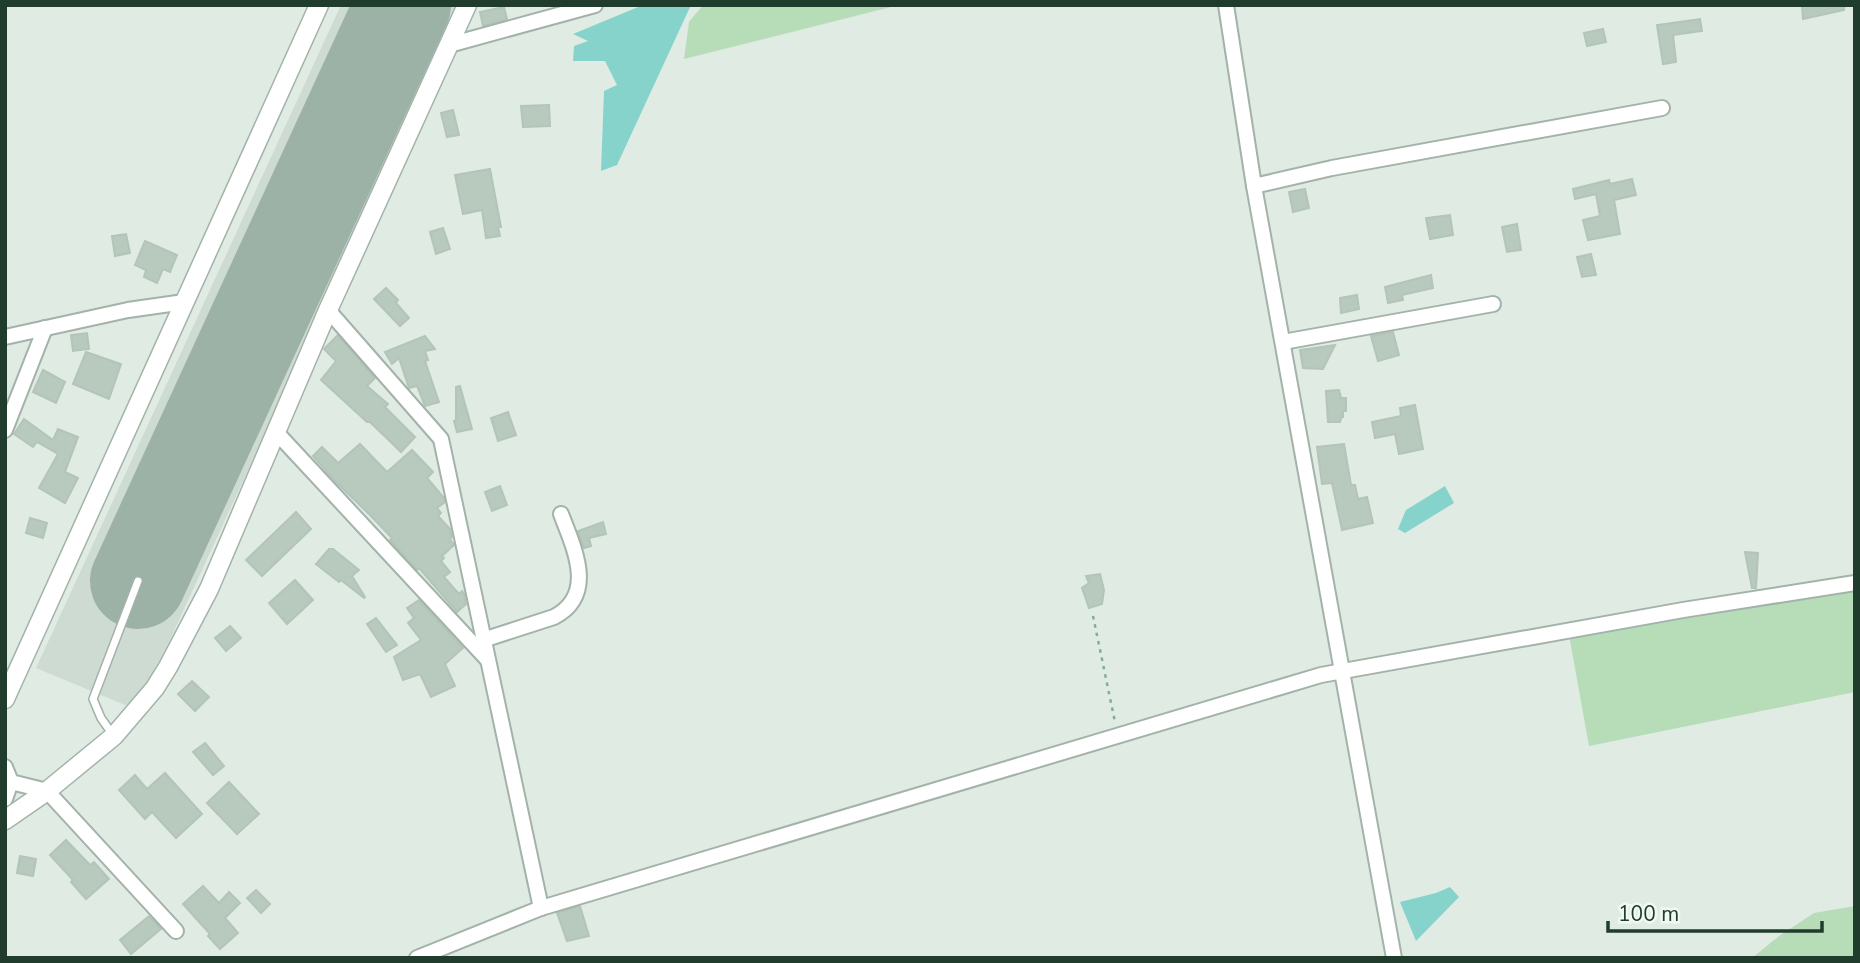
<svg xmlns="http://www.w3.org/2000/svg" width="1860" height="963" font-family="'Nunito Sans',sans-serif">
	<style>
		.built { fill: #cedbd2 }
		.green { fill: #b7ddb8 }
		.water { fill: #85d3cb }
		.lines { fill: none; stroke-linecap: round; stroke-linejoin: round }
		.runway { stroke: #9db2a6; stroke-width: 96 }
		.building { fill: #b8c9be; stroke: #b2c5b8; stroke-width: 2 }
		.service-casing { stroke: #a3b3a9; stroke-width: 10 }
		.minor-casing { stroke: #a3b3a9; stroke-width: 18 }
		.tertiary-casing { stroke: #a3b3a9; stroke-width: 21 }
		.path { stroke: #7fb094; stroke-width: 2.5; stroke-dasharray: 3.5 5; stroke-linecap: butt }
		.service { stroke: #fff; stroke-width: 7 }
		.minor { stroke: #fff; stroke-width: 14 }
		.tertiary { stroke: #fff; stroke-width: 18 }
	</style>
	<rect width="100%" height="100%" fill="#e0ebe3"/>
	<polygon class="built" points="341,5 462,5 168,644 139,698 125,705 36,668"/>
	<g class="green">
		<polygon points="703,5 899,5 684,59 689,22"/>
		<polygon points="1855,586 1855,692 1589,746 1569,635"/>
		<polygon points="1855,906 1855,958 1752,958 1779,936 1814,913"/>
	</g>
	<g class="water">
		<polygon points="643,5 691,5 617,165 601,171 604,91 617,85 605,61 573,61 574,46 588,41 573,34"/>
		<polygon points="1445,486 1454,503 1405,533 1398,529 1406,510"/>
		<polygon points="1450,887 1459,897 1416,941 1400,902 1436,893"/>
	</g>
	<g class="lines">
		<polyline class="runway" points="138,581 403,5"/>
	</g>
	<g class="building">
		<polygon points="1802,5 1844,5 1844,10 1803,19"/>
		<polygon points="504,7 507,19 483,26 480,12"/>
		<polygon points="1700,19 1702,31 1673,35 1676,62 1663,64 1657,25"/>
		<polygon points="1603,29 1606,42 1587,46 1584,33"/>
		<polygon points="549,105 550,126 523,127 521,106"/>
		<polygon points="453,110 459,135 447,137 441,113"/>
		<polygon points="490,169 501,227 498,227 500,236 486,238 482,210 463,214 455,175"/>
		<polygon points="1632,179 1636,195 1614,200 1620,234 1588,240 1583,220 1600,216 1596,194 1575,199 1573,189 1609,180 1610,184"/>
		<polygon points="1305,189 1309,208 1293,212 1289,192"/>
		<polygon points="1450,215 1453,235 1430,239 1426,218"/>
		<polygon points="1517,224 1521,250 1507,252 1502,227"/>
		<polygon points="443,228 450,249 436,254 430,232"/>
		<polygon points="126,234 130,253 115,256 112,236"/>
		<polygon points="145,241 177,255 170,272 163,269 157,283 144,277 146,270 135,265"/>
		<polygon points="1591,254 1596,275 1582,277 1577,257"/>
		<polygon points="1431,275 1433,288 1402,295 1403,300 1388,303 1385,287"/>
		<polygon points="386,288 398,300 396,303 409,318 400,326 374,299"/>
		<polygon points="1357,295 1359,309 1341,313 1340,298"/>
		<polygon points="1393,332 1399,355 1378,361 1371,336"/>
		<polygon points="87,333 89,349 73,351 71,335"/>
		<polygon points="338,335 375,378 367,386 388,404 385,407 415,437 401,452 370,422 367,422 321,380 336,361 324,349"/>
		<polygon points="425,336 435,349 425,351 428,360 425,361 439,402 425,406 417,386 409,388 399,358 392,364 385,352"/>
		<polygon points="1335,345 1323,369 1303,368 1300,350"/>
		<polygon points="86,352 121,364 109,399 73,384"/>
		<polygon points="43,370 65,382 56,403 33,392"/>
		<polygon points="460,386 472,429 457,432 454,421 456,420 456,387"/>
		<polygon points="1339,390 1341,398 1346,398 1346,411 1343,411 1343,417 1341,418 1340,422 1328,422 1326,391"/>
		<polygon points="1415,405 1423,449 1399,454 1395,434 1375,438 1372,422 1401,416 1400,408"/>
		<polygon points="508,412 516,435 498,441 491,418"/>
		<polygon points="24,419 53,440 58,429 78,437 65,472 78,478 65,503 39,488 58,454 37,442 33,447 14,434"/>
		<polygon points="360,444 387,472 412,450 433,472 427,478 444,498 445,502 437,508 441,513 438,516 450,529 452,537 450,539 454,545 442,556 444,558 441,561 450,572 444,577 459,594 462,591 464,594 466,604 457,612 419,568 417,570 390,540 392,538 371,516 333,479 313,456 322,447 338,463"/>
		<polygon points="1344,444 1351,485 1355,485 1358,499 1367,497 1373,523 1342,530 1332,483 1322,484 1317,447"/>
		<polygon points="500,486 507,505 492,511 485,492"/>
		<polygon points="296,512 311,529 262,576 246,560"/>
		<polygon points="30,518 47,523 43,538 26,533"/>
		<polygon points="603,522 606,534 589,538 591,546 584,548 578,531"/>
		<polygon points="329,549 333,549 359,570 352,576 365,597 364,598 341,580 339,582 316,564"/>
		<polygon points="1745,552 1758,553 1756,588 1752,588"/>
		<polygon points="1100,574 1104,590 1102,604 1089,608 1082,588 1089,583 1086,576"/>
		<polygon points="295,580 313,600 287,624 269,603"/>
		<polygon points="419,600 463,648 445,664 455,686 431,697 420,674 403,680 394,657 421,640 408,623 414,618 407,608"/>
		<polygon points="376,618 397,645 386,652 367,624"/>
		<polygon points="230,626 241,638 226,651 215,638"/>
		<polygon points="192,681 209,697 195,711 178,694"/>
		<polygon points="205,743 224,766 213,775 193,752"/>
		<polygon points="165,773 202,814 176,838 152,812 145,819 119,790 135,775 147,789"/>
		<polygon points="229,782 259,814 237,834 207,803"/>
		<polygon points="66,840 90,865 94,862 109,879 86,899 71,882 73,880 50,855"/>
		<polygon points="20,856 36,859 33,876 17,873"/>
		<polygon points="203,886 219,903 229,892 240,903 225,918 238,933 220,949 208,936 210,934 183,904"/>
		<polygon points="256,890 270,904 261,913 247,898"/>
		<polygon points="580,906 589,936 567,941 557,913"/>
		<polygon points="149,916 161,929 131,954 120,940"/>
	</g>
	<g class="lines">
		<defs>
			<polyline id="service" points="113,735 101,718 93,699 138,581"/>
			<g id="minor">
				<polyline points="1226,5 1254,186 1394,958"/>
				<polyline points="449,45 595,5"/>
				<polyline points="1254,186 1332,168 1662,108"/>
				<polyline points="328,310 441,439 541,908"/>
				<polyline points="5,337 128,310 184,302"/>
				<polyline points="1283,342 1493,304"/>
				<polyline points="5,430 45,328"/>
				<polyline points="276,432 487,659"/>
				<path d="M 483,640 L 554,617 C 597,595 574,548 561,514"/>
				<polyline points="5,767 11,782 47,791 176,931"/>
				<polyline points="5,799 11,782"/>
				<polyline points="417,958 541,908 1321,675 1683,610 1855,583"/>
			</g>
			<g id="tertiary">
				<polyline points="5,699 319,5"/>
				<polyline points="5,820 47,791 114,736 155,688 168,667 209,589 328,310 467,5"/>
			</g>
		</defs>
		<use href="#service" class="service-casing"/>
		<use href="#minor" class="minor-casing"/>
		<use href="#tertiary" class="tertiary-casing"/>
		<polyline class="path" points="1093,616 1115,722"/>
		<use href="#service" class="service"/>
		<use href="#minor" class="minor"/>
		<use href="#tertiary" class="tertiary"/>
	</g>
	<rect width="1860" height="963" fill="none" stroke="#203c2d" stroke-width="14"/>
	<path d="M1608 921v10h214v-10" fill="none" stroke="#203c2d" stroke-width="3.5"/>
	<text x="1618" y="921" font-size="21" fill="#203c2d" stroke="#f0f8f2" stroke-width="5" paint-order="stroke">100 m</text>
</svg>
